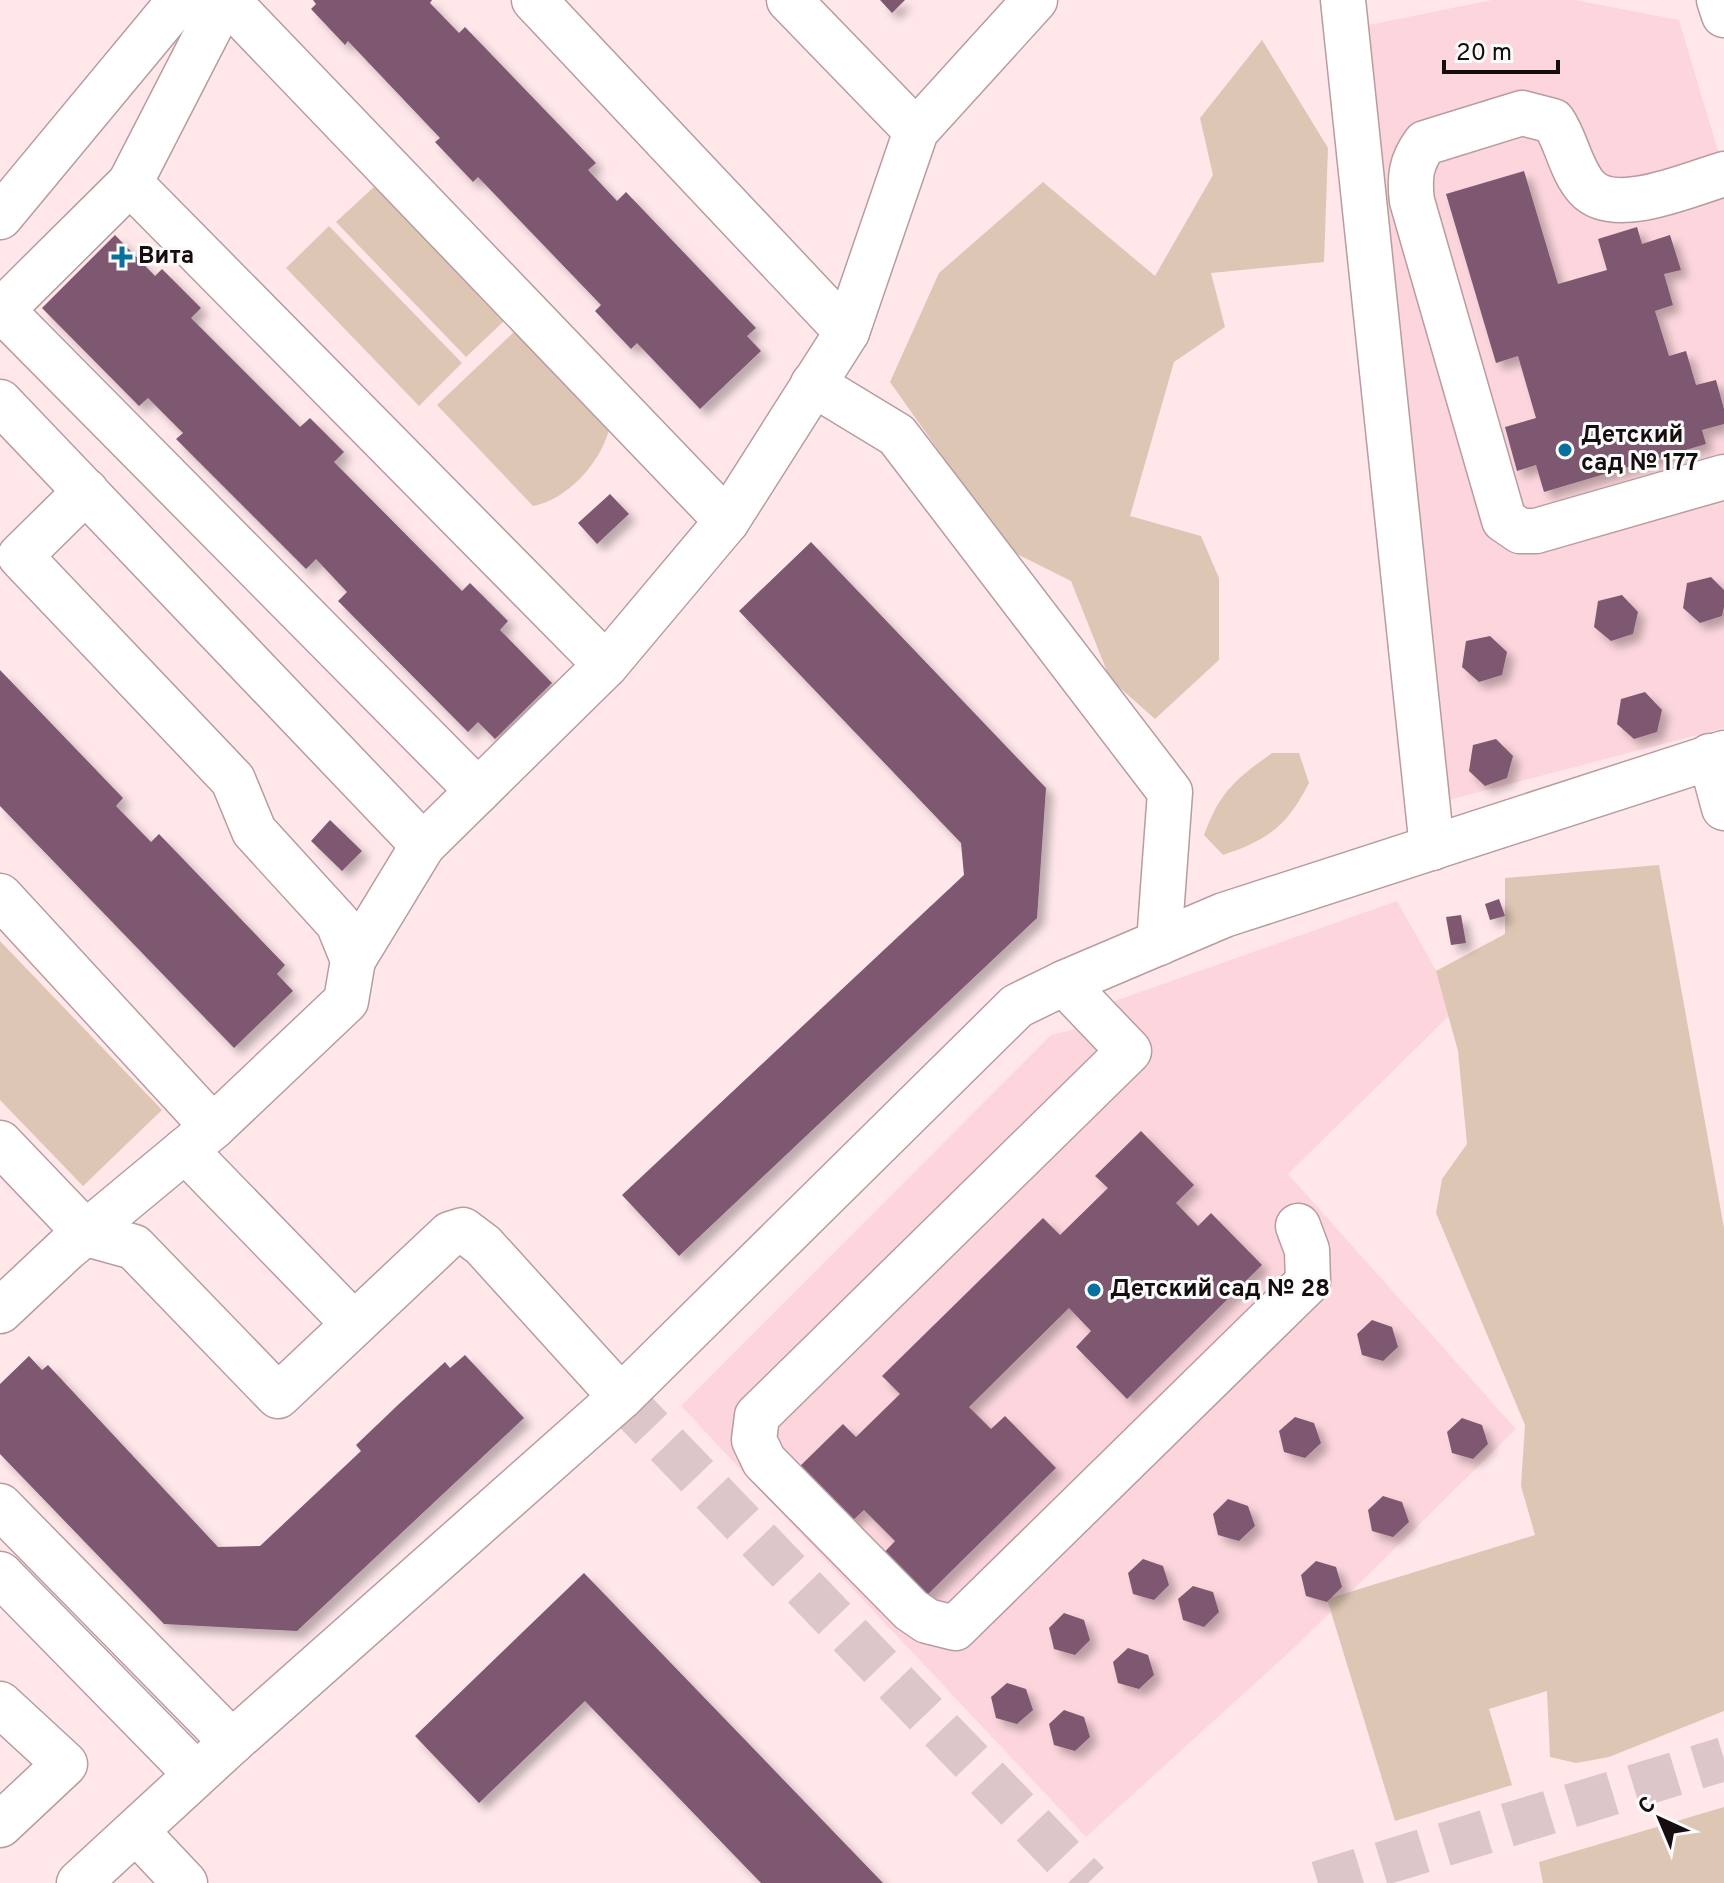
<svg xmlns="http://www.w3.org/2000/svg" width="1724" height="1883" font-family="Overpass,sans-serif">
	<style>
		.built { fill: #fcd6dc }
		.green { fill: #ddc6b3 }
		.building { fill: #7e586f; filter: url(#shadow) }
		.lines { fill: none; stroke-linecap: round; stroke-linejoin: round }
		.minor-tunnel { stroke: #dcc6c9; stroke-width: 44; stroke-dasharray: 44 22; stroke-linecap: butt }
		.minor-casing { stroke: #b89ca0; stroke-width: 47 }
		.minor { stroke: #fff; stroke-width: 44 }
		.poi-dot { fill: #08709d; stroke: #fbfbfb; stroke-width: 3 }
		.labels { text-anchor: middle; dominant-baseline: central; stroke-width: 6; stroke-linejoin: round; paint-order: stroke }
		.poi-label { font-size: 24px; font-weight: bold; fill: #160d0f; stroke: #fbfbfb; text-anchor: start }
	</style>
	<defs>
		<filter id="shadow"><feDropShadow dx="7" dy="7" stdDeviation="4" flood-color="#0004"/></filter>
	</defs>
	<rect width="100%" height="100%" fill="#ffe7ea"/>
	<g class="built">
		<polygon points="1492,0 1575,0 1679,20 1724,171 1724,728 1441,802 1363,26"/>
		<polygon points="1397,901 1457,1008 1288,1174 1516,1429 1294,1648 1086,1837 681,1406 1051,1035 1088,1026 1115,1001"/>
	</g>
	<g class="green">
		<polygon points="1262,40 1328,148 1324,262 1211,273 1225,327 1174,362 1130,516 1201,536 1219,578 1219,660 1155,719 1110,679 1071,581 1009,550 890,382 939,273 1043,182 1155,276 1213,175 1200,118"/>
		<polygon points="375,186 504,321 466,357 336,222"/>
		<polygon points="329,226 462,363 419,406 286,268"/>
		<path d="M 515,331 L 609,430 C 600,463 567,500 533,506 L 437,405 Z"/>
		<path d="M 1272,753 L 1299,753 L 1309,783 C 1287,826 1268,840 1223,855 L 1204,835 C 1220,791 1235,780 1272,753 Z"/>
		<polygon points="1659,865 1724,1228 1724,1711 1609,1757 1576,1763 1550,1757 1547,1691 1489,1709 1512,1785 1395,1821 1327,1599 1535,1535 1521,1486 1525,1425 1436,1213 1442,1179 1467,1144 1458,1051 1436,971 1505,934 1505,878"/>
		<polygon points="0,941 162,1110 83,1186 0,1100"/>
		<polygon points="1724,1807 1724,1883 1543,1883 1539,1862"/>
	</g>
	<g class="building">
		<polygon points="313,0 432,0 430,3 459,33 465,27 596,163 588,170 617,201 626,192 756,328 747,336 761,351 700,409 637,343 631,349 595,311 601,305 478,177 473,182 435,142 440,138 348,41 345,45 311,9 316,4"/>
		<polygon points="880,0 905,0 892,13"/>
		<polygon points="1524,171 1558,284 1607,270 1598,239 1637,227 1642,244 1670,235 1681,270 1664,274 1673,305 1655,311 1669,356 1686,351 1696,385 1716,380 1724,409 1724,424 1702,430 1706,444 1544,492 1536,465 1517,471 1505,427 1536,418 1518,356 1496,363 1446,194"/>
		<polygon points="115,235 155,276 162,269 201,308 191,318 300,427 310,418 344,452 334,462 462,591 470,583 508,621 500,630 552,683 495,739 478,722 468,732 338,601 347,592 316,559 306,569 176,439 183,433 148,398 139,406 42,308"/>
		<polygon points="610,494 629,514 597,544 578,523"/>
		<polygon points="811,542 1046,788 1037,918 679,1256 622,1195 964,875 961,843 739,611"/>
		<polygon points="1711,577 1724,590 1724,607 1722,616 1700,623 1683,608 1687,583"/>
		<polygon points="1622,595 1638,612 1633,634 1611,641 1594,627 1598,601"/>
		<polygon points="1490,636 1507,652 1502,675 1479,682 1462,667 1466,641"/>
		<polygon points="0,670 123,798 116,806 151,842 159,834 285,965 277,974 293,991 234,1048 0,806"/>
		<polygon points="1645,692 1662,710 1657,732 1634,739 1617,724 1621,699"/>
		<polygon points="1496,739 1513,756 1507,778 1485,786 1469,771 1473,745"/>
		<polygon points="330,820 362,851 342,871 311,841"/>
		<polygon points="1499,899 1505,916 1490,920 1485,904"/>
		<polygon points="1461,915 1466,943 1451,945 1446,917"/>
		<polygon points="1141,1131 1194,1185 1176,1203 1198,1226 1211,1213 1262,1265 1127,1399 1076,1347 1091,1331 1069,1308 969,1407 991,1429 1005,1416 1056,1468 923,1599 881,1556 895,1541 864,1510 849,1524 796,1470 843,1424 856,1437 900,1394 882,1376 1043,1218 1060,1235 1108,1188 1095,1176"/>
		<polygon points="1372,1320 1392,1327 1398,1347 1383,1361 1362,1355 1357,1334"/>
		<polygon points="465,1355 524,1418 297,1631 164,1624 0,1454 0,1384 29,1356 42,1370 48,1365 218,1547 260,1546 361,1451 356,1445 400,1403 445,1362 450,1368"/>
		<polygon points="1295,1417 1314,1423 1321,1443 1305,1458 1284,1452 1279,1431"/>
		<polygon points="1462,1418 1482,1425 1488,1444 1473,1459 1452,1453 1447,1432"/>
		<polygon points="1383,1496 1402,1502 1409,1522 1393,1537 1372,1531 1368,1510"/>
		<polygon points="1228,1499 1248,1506 1255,1526 1239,1541 1218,1535 1213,1514"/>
		<polygon points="1143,1559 1163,1566 1169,1585 1154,1600 1133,1594 1128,1573"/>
		<polygon points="1316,1561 1336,1567 1342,1587 1327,1602 1306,1596 1301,1575"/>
		<polygon points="584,1573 883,1883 761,1883 585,1701 479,1803 415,1736"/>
		<polygon points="1193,1586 1213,1592 1219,1612 1204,1627 1183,1620 1178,1599"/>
		<polygon points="1064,1613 1084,1620 1090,1640 1075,1655 1054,1649 1049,1628"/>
		<polygon points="1128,1648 1148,1655 1154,1675 1139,1689 1118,1683 1113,1662"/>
		<polygon points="1007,1683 1026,1689 1033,1710 1017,1724 996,1718 991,1697"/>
		<polygon points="1064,1710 1084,1717 1090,1737 1075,1751 1054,1745 1049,1724"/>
	</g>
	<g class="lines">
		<g class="minor-tunnel">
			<polyline points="621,1397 1088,1883"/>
			<polyline points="1318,1883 1724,1759"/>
		</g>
		<defs>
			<g id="minor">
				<polyline points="224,0 130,183 2,310 478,791"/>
				<polyline points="227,0 727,521"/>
				<polyline points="534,0 847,332 916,131 1035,0"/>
				<polyline points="789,0 916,131"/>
				<polyline points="1343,0 1432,848"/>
				<polyline points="1719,0 1724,15"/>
				<path d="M 1724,174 C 1690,184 1615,218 1587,188 C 1570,169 1567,141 1553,121 L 1522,113 L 1425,143 C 1411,162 1409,177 1412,201 L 1504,520 L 1520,531 L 1536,531 L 1724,477"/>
				<polyline points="130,183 606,665"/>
				<polyline points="0,217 180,0"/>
				<polyline points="813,384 897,435 1170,792 1159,943"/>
				<polyline points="0,402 423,845"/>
				<polyline points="1710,756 1724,808"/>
				<polyline points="0,896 213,1127"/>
				<polyline points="353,960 423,845 606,665 727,521 847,332"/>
				<polyline points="1064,983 1129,1051 757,1416 754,1440 764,1461 911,1610 927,1621 955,1628 1308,1282 1307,1250 1298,1226"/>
				<polyline points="0,1143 87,1234 134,1247 278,1396 450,1234 463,1230 483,1245 621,1397"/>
				<polyline points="185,1150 353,1323"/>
				<polyline points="0,1311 66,1249 213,1127 346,1001 353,960 338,923 254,831 233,780 20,556 86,491"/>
				<polyline points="0,1506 232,1742"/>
				<polyline points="0,1574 196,1774"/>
				<polyline points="0,1704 65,1764 0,1825"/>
				<polyline points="136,1831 185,1883"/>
				<polyline points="79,1883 232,1742 621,1397 1017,1006 1064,983 1224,915 1724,753"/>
			</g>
		</defs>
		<use href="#minor" class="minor-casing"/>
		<use href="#minor" class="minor"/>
	</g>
	<g class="poi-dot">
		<path d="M118 245h8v8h8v8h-8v8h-8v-8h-8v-8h8z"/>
		<circle cx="1565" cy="450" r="8"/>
		<circle cx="1094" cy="1290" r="8"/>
	</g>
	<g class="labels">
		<g class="poi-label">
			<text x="138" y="257">Вита</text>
			<text x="1581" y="436">Детский<tspan x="1581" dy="28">сад № 177</tspan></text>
			<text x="1110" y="1290">Детский сад № 28</text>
		</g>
	</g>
	<g transform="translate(1660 1819) rotate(316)" stroke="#fbfbfb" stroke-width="6" paint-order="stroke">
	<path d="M0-6L14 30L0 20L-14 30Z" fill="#160d0f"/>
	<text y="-12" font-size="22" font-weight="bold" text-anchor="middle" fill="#160d0f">С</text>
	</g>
	<path d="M1444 60v12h114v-12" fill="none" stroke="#160d0f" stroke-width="4"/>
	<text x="1456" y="60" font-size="24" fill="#160d0f" stroke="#fbfbfb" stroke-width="6" paint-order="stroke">20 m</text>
</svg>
